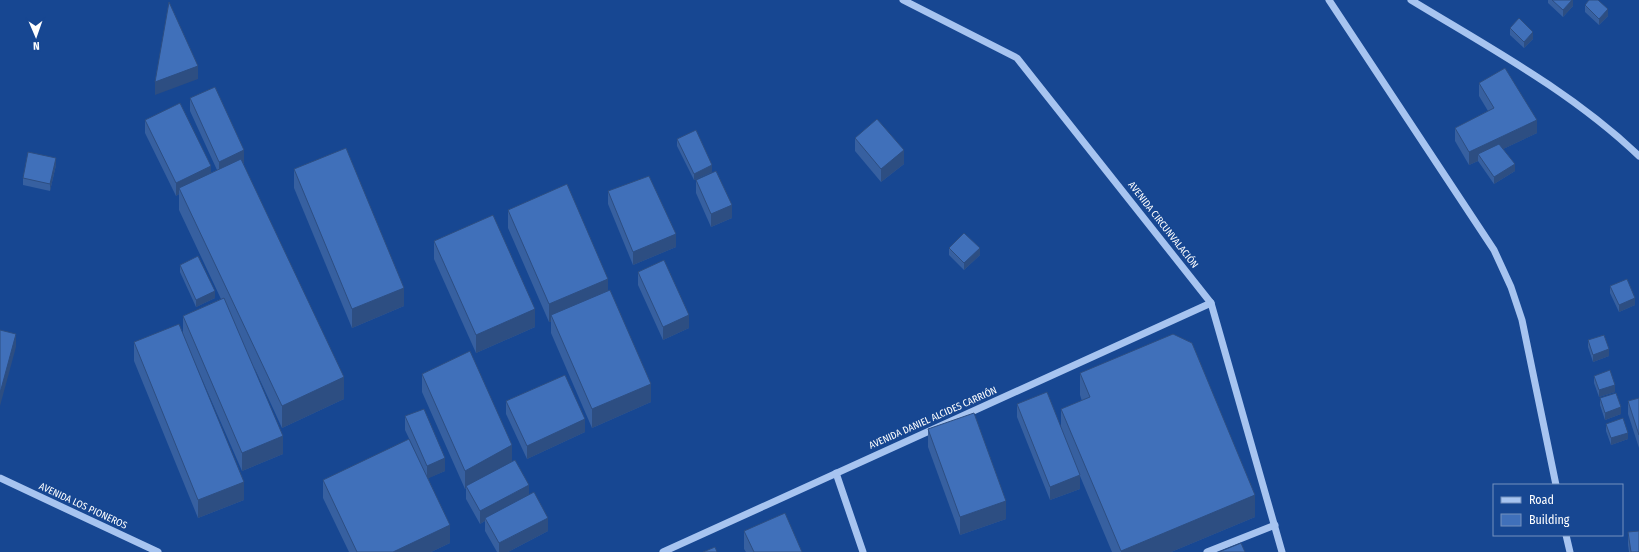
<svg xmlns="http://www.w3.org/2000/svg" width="1639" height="552" font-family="'Fira Sans Condensed',sans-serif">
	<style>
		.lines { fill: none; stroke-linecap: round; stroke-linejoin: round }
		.minor { stroke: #a7c4f0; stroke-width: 7 }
		.wall { fill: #3760a0 }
		.shaded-wall { fill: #2d4e82 }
		.building { fill: #4070ba; stroke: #2d4e82 }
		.labels { text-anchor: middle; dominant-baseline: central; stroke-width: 3; stroke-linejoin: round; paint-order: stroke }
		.street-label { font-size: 10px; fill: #fff; stroke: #174792 }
	</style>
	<rect width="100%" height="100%" fill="#174792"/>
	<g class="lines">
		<g class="minor">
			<polyline points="903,0 1017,58 1211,303 1282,552"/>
			<polyline points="1329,0 1494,250 1511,287 1522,320 1556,485"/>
			<path d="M 1411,0 C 1490,48 1572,92 1639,156"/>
			<polyline points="836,473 863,552"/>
			<polyline points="0,478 158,552"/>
			<polyline points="1566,535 1570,552"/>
			<polyline points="663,552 1211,303"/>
			<polyline points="1207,552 1275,525"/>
		</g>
	</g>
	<g class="wall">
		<polygon points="1548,0 1573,0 1573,6 1563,17 1548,3"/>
		<polygon points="1585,5 1608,16 1599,25 1585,12"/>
		<polygon points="1510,28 1533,39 1524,48 1510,35"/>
		<polygon points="1479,83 1537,133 1503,149 1515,171 1494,184 1478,161 1469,165 1455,141 1455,128 1488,111 1479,96"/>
		<polygon points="190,98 244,163 243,164 344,399 282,428 254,367 283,454 242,471 188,347 244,500 198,518 134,361 134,342 183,333 183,316 221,299 179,210 179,194 176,196 145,133 145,120 211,173 217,170 190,111"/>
		<polygon points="855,138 904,164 881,182 855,151"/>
		<polygon points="677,139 712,172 694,180 677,146"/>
		<polygon points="56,165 50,191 23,185 23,178"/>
		<polygon points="294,169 404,306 352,328 294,188"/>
		<polygon points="696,180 732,218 711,227 696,193"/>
		<polygon points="608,191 676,247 633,265 608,204"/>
		<polygon points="508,210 608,290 651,402 592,428 551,333 551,322 549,322 508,228"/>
		<polygon points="434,241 535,327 476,353 434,259"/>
		<polygon points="949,248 980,255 964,270 949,255"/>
		<polygon points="180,265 215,298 196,307 180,272"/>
		<polygon points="638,272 689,328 663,340 638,285"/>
		<polygon points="1610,286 1635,305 1619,312 1610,293"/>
		<polygon points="1588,340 1609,356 1593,362 1588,347"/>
		<polygon points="1080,373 1255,517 1171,552 1112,552 1080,476 1080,489 1050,500 1017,417 1017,404 1061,427 1061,409 1082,401 1080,395"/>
		<polygon points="422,374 512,461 548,531 508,552 497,552 485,531 485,521 480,524 466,499 466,488 465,489 422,392"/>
		<polygon points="1594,376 1615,392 1599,397 1594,383"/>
		<polygon points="1600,398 1621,414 1605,420 1600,405"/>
		<polygon points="1639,398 1639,448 1628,414 1628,401"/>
		<polygon points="506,401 585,432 527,459 506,414"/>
		<polygon points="405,416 445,471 428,478 450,543 431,552 349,552 323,498 323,480 414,449 405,430"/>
		<polygon points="1606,424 1628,439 1611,445 1606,431"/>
		<polygon points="928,429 1006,519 960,535 928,447"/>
		<polygon points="744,531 802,552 746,552 744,549"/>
		<polygon points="1628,532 1639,552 1629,552 1628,545"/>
	</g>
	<g class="shaded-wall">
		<polygon points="1572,0 1573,0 1573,6 1563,17 1563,10"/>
		<polygon points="1608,9 1608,16 1599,25 1599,19"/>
		<polygon points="1533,32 1533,39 1524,48 1524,42"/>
		<polygon points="198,66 198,79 155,95 155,82"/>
		<polygon points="1537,120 1537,133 1482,159 1478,154 1478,161 1469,165 1469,152"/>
		<polygon points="244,150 244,163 219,175 219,162"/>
		<polygon points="904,150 904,164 881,182 881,169"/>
		<polygon points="56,158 56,165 50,191 50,184"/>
		<polygon points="1515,164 1515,171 1494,184 1494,177"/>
		<polygon points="712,165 712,172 694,180 694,174"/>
		<polygon points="211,166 211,179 179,188 179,194 176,196 176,183"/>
		<polygon points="732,205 732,218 711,227 711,214"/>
		<polygon points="676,234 676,247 633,265 633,252"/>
		<polygon points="980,248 980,255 964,270 964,263"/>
		<polygon points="608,279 608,297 551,315 551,322 549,322 549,304"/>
		<polygon points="404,288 404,306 352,328 352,309"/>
		<polygon points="215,291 215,298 196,307 196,300"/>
		<polygon points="1635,298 1635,305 1619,312 1619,305"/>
		<polygon points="535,309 535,327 476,353 476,335"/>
		<polygon points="689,315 689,328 663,340 663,327"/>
		<polygon points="16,334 16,347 0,406 0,393"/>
		<polygon points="1609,349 1609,356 1593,362 1593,355"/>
		<polygon points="344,377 344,399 282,428 282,406"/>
		<polygon points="651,384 651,402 592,428 592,409"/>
		<polygon points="1615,385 1615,392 1599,397 1599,390"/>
		<polygon points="1621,407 1621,414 1605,420 1605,413"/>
		<polygon points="585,419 585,432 527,459 527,446"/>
		<polygon points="1628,433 1628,439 1611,445 1611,438"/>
		<polygon points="283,436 283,454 242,471 242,453"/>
		<polygon points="512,445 512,463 466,486 466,488 465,489 465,471"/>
		<polygon points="445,458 445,471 427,479 427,466"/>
		<polygon points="1080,475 1080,489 1050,500 1050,487"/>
		<polygon points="244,482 244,500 198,518 198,500"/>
		<polygon points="529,485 529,498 485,518 485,521 480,524 480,511"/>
		<polygon points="1255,495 1255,517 1171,552 1121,552 1121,551"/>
		<polygon points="1006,501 1006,519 960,535 960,517"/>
		<polygon points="548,518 548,531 508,552 499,552 499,543"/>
		<polygon points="450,525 450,543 431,552 393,552"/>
	</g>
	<g class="building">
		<polygon points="1552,0 1572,0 1563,10"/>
		<polygon points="1589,0 1598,0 1608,9 1599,19 1585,5"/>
		<polygon points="169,2 198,66 155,82"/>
		<polygon points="1519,18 1533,32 1524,42 1510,28"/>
		<polygon points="1505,68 1537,120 1469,152 1455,128 1494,108 1479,83"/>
		<polygon points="215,87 244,150 219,162 190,98"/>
		<polygon points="180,103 211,166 176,183 145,120"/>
		<polygon points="877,119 904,150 881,169 855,138"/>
		<polygon points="696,130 712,165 694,174 677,139"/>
		<polygon points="1499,144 1515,164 1494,177 1478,154"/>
		<polygon points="346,148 404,288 352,309 294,169"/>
		<polygon points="28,152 56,158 50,184 23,178"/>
		<polygon points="241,159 344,377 282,406 179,188"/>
		<polygon points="716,171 732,205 711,214 696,180"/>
		<polygon points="649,176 676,234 633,252 608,191"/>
		<polygon points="567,184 608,279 549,304 508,210"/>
		<polygon points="493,215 535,309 476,335 434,241"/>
		<polygon points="964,233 980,248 964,263 949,248"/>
		<polygon points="198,256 215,291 196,300 180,265"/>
		<polygon points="664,260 689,315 663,327 638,272"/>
		<polygon points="1627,279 1635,298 1619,305 1610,286"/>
		<polygon points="610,290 651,384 592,409 551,315"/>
		<polygon points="224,298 283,436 242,453 183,316"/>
		<polygon points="179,324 244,482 198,500 134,342"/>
		<polygon points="0,330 16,334 0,393"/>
		<polygon points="1173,334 1192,343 1255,495 1121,551 1061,409 1090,397 1080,373"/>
		<polygon points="1604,335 1609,349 1593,355 1588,340"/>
		<polygon points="470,351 512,445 465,471 422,374"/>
		<polygon points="1610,370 1615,385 1599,390 1594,376"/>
		<polygon points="565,375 585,419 527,446 506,401"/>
		<polygon points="1047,392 1080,475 1050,487 1017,404"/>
		<polygon points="1616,393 1621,407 1605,413 1600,398"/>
		<polygon points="1639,398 1639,435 1628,401"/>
		<polygon points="424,409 445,458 427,466 405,416"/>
		<polygon points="974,413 1006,501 960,517 928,429"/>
		<polygon points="1623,418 1628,433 1611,438 1606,424"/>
		<polygon points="409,439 450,525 393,552 357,552 323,480"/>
		<polygon points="515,460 529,485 480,511 466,486"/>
		<polygon points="534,492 548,518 499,543 485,518"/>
		<polygon points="785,513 802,552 754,552 744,531"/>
		<polygon points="1639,531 1639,552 1631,552 1628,532"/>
		<polygon points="1241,543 1245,552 1219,552"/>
		<polygon points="715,547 717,552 703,552"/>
	</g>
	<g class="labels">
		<g class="street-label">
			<text transform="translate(1163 225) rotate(52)">AVENIDA CIRCUNVALACIÓN</text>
			<text transform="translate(933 418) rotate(-24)">AVENIDA DANIEL ALCIDES CARRIÓN</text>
			<text transform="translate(83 506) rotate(25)">AVENIDA LOS PIONEROS</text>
		</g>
	</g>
	<rect x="1493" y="484" width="130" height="52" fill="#174792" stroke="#7491be"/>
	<rect x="1501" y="497" width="20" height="6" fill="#a7c4f0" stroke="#7491be"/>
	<text x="1529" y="504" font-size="12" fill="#ffffff">Road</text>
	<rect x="1501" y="514" width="20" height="12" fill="#4070ba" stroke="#7491be"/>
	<text x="1529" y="524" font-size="12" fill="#ffffff">Building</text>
	<g transform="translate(36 36) rotate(178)" stroke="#174792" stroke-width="3" paint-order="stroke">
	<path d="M0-3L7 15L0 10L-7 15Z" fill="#ffffff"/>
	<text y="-6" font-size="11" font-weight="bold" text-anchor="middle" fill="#ffffff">N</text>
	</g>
</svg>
